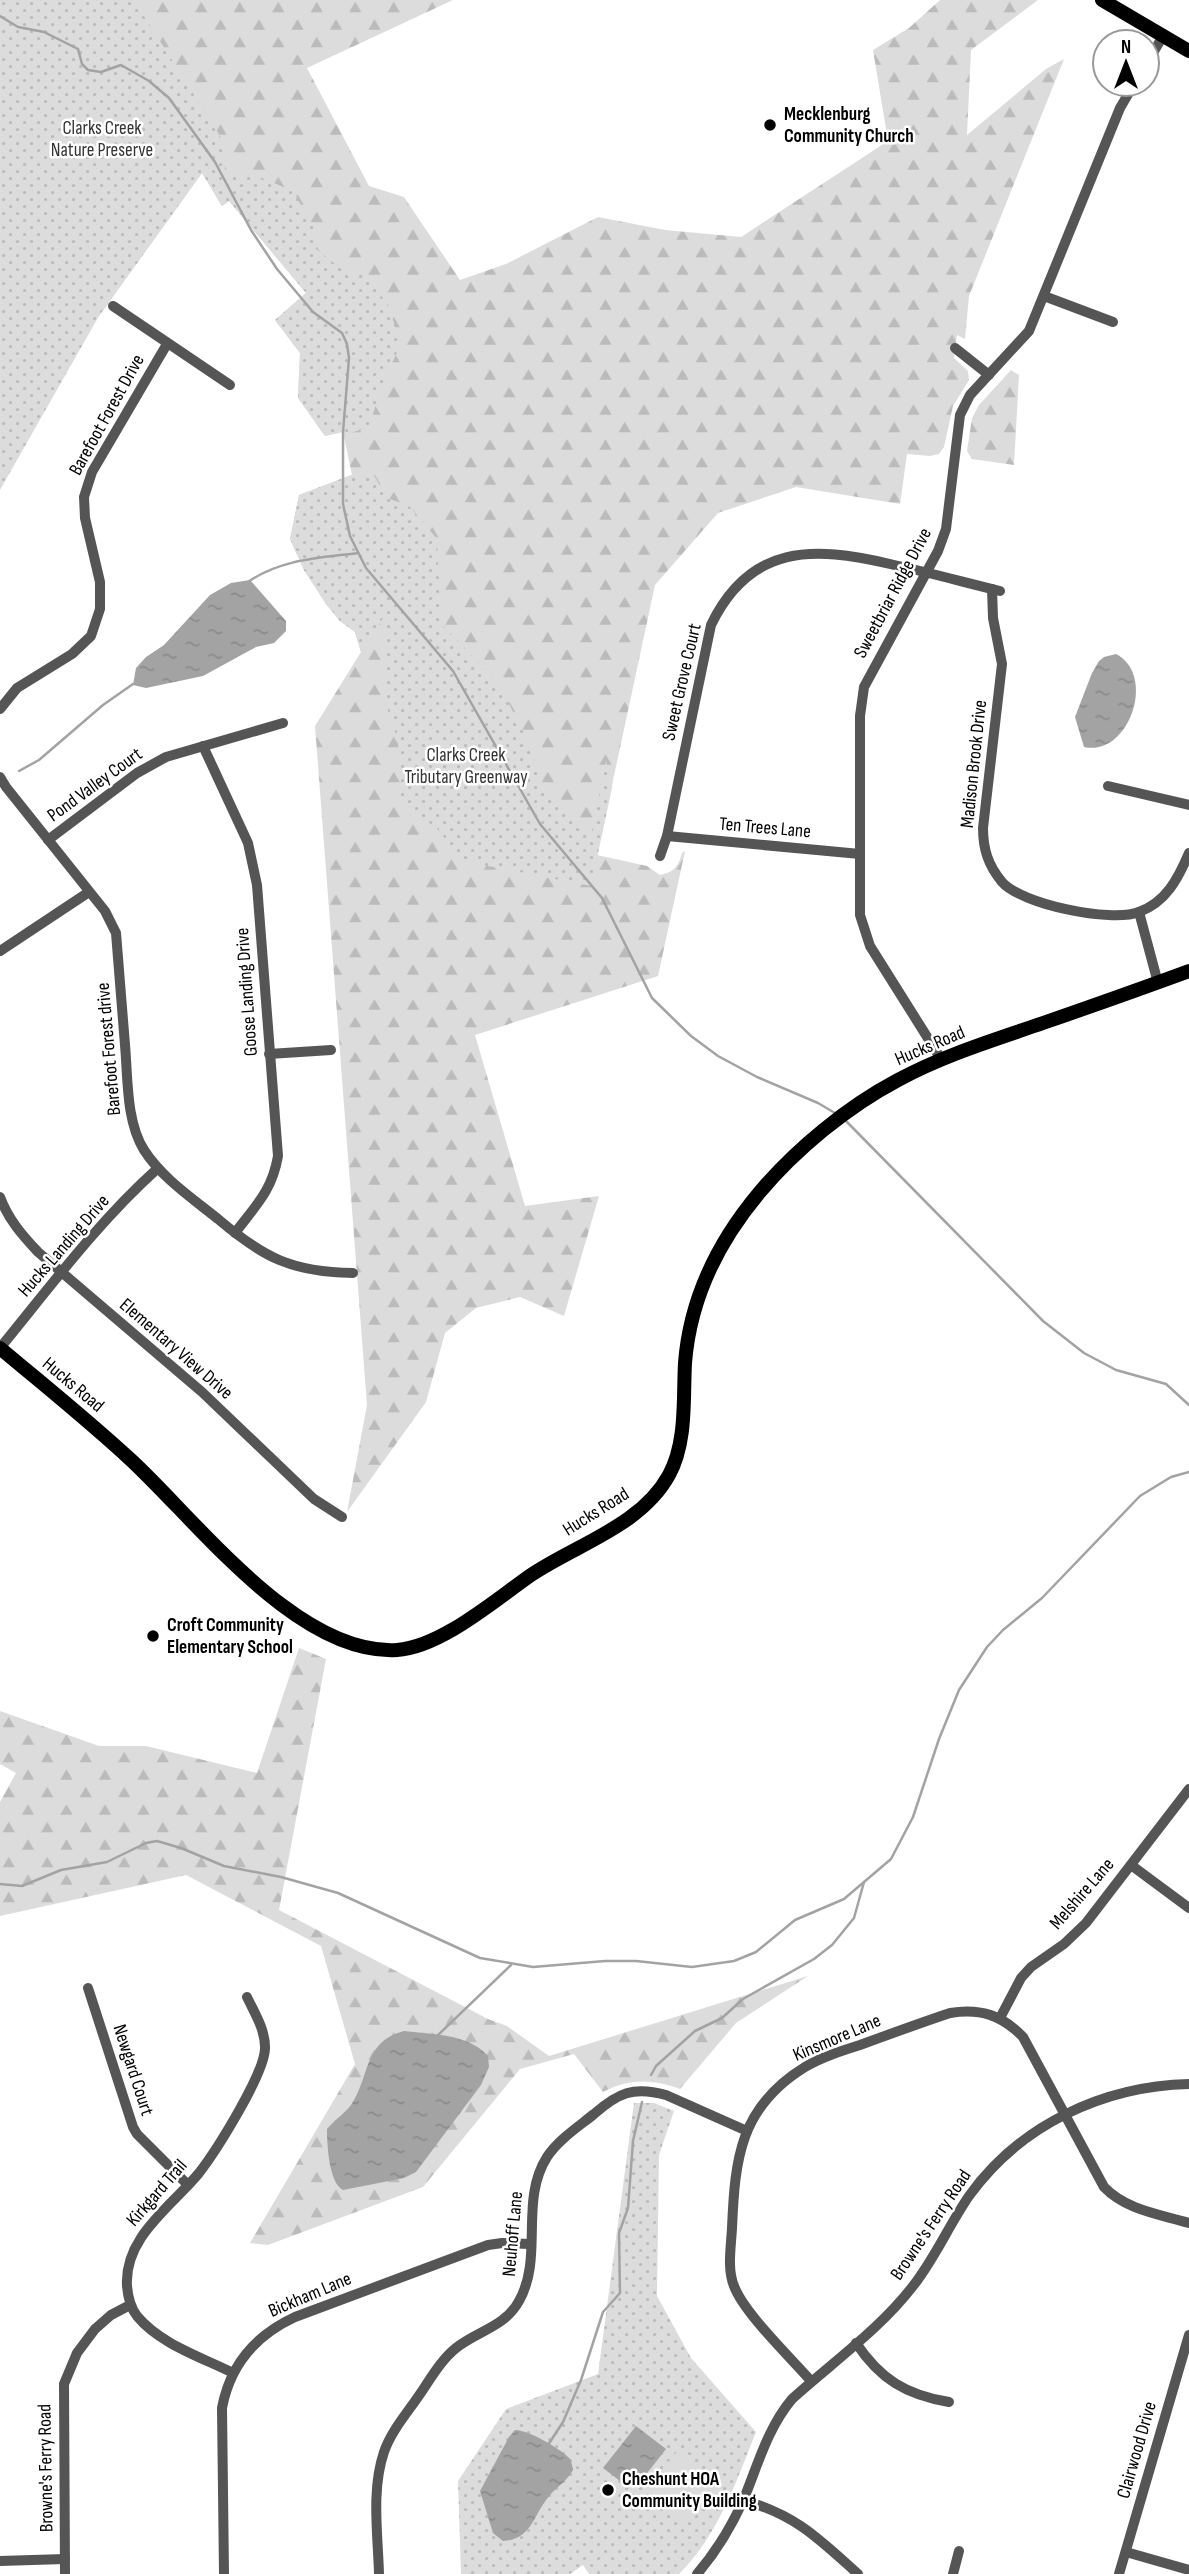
<svg xmlns="http://www.w3.org/2000/svg" width="1189" height="2574" font-family="'Sofia Sans Condensed',sans-serif">
	<style>
		.forest { fill: url(#forest-firs) }
		.park { fill: url(#park-dots) }
		.pitch { fill: #dcdcdc }
		.water { fill: url(#water-ripples) }
		.lines { fill: none; stroke-linecap: round; stroke-linejoin: round }
		.stream { stroke: #a3a3a3; stroke-width: 2.5 }
		.minor { stroke: #555; stroke-width: 10 }
		.major { stroke: #000; stroke-width: 14 }
		.poi-dot { fill: #000; stroke: #fff; stroke-width: 2.5 }
		.labels { text-anchor: middle; dominant-baseline: central; stroke-width: 5; stroke-linejoin: round; paint-order: stroke }
		.poi-label { font-size: 19px; font-weight: bold; fill: #000; stroke: #fff; text-anchor: start }
		.park-label { font-size: 19px; fill: #333; stroke: #fff }
		.street-label { font-size: 19px; fill: #000; stroke: #fff }
	</style>
	<defs>
		<pattern id="forest-firs" width="22" height="20" patternUnits="userSpaceOnUse" patternTransform="scale(1.75)"><rect width="22" height="20" fill="#dcdcdc"/><path d="M5 1l3.5 6h-7zM16 11l3.5 6h-7z" fill="#bbb"/></pattern>
		<pattern id="park-dots" width="8" height="8" patternUnits="userSpaceOnUse" patternTransform="scale(1.75)"><rect width="8" height="8" fill="#dcdcdc"/><path d="M2 2h.1M6 6h.1" fill="none" stroke="#bbb" stroke-width="1.8" stroke-linecap="round"/></pattern>
		<pattern id="water-ripples" width="26" height="14" patternUnits="userSpaceOnUse" patternTransform="scale(1.75)"><rect width="26" height="14" fill="#a3a3a3"/><path d="M2 4q2-2 4 0t4 0M15 11q2-2 4 0t4 0" fill="none" stroke="#8b8b8b"/></pattern>
	</defs>
	<rect width="100%" height="100%" fill="#fff"/>
	<g class="forest">
		<path d="M 120,0 L 453,0 L 307,68 L 369,186 L 404,197 L 460,280 L 506,264 L 598,217 L 665,230 L 741,237 L 888,141 L 873,50 L 909,28 L 940,0 L 1038,0 L 971,50 L 967,135 L 1046,69 L 1064,59 L 969,296 L 965,339 L 957,335 L 954,358 L 968,371 L 969,380 L 953,406 L 944,447 L 939,454 L 930,456 L 907,454 L 900,504 L 796,487 L 718,513 L 655,585 L 597,855 L 647,866 L 660,875 C 674,872 678,867 682,853 L 685,851 L 658,976 L 475,1035 L 525,1206 L 599,1196 L 564,1316 L 520,1297 L 476,1308 L 445,1333 L 426,1402 L 347,1512 L 367,1405 L 315,726 L 361,652 L 355,632 L 340,621 L 326,604 L 304,570 L 290,539 L 299,495 L 352,475 L 343,432 L 325,436 L 298,398 L 300,353 L 275,320 L 306,293 L 229,201 L 222,206 L 202,173 L 99,316 Z"/>
		<polygon points="1011,370 1019,375 1014,465 972,459 967,451 972,418 979,405"/>
		<path d="M 299,1648 L 326,1659 L 279,1910 L 488,2019 L 507,2026 L 549,2056 L 808,1976 L 736,2023 L 680,2089 C 653,2079 629,2078 603,2092 L 574,2054 L 520,2069 L 423,2187 L 268,2245 L 250,2243 L 355,2064 L 321,1946 L 186,1875 L 0,1916 L 0,1802 L 16,1773 L 0,1764 L 0,1711 L 99,1746 L 146,1746 L 257,1773 Z"/>
	</g>
	<g class="park">
		<polygon points="0,0 134,0 220,136 226,176 250,173 293,191 315,229 316,249 347,273 366,275 388,305 401,344 383,382 369,427 344,435 344,431 325,436 298,398 300,353 275,320 306,293 229,201 222,206 202,173 99,316 0,490"/>
		<polygon points="372,472 387,498 409,506 437,539 441,624 498,682 530,745 543,789 570,812 590,840 606,761 612,788 591,886 463,861 434,825 412,817 401,799 398,741 385,701 383,618 361,652 355,632 340,621 326,604 304,570 290,539 299,495 351,475 353,477"/>
		<path d="M 634,2103 L 654,2103 L 674,2111 L 659,2155 L 657,2296 L 691,2358 L 756,2432 C 736,2482 719,2534 679,2574 L 589,2574 L 583,2565 L 570,2574 L 461,2574 L 458,2481 L 506,2409 L 598,2374 Z"/>
	</g>
	<polygon class="pitch" points="679,2449 719,2482 686,2524 645,2491"/>
	<g class="water">
		<polygon points="250,580 286,621 286,631 274,643 256,647 203,676 146,688 133,685 136,668 146,657 164,645 210,595 231,583"/>
		<path d="M 1116,654 C 1157,675 1129,757 1084,747 L 1075,717 L 1092,673 L 1099,661 L 1104,657 Z"/>
		<path d="M 404,2031 C 431,2034 469,2034 488,2056 L 489,2067 L 481,2085 L 416,2172 L 404,2178 L 343,2190 C 329,2183 327,2145 327,2129 C 335,2119 348,2112 354,2100 C 370,2072 365,2041 404,2031 Z"/>
		<polygon points="636,2426 666,2449 637,2486 632,2482 628,2487 603,2468"/>
		<path d="M 515,2430 C 527,2429 563,2450 570,2459 C 571,2460 573,2469 573,2470 C 567,2481 558,2486 550,2495 C 533,2514 533,2539 503,2541 L 493,2533 L 480,2491 L 509,2437 Z"/>
	</g>
	<g class="lines">
		<g class="stream">
			<polyline points="0,16 18,27 44,32 78,49 82,64 88,70 101,72 121,65 149,81 169,98 215,162 251,230 277,269 313,312 342,333 347,344 349,358 343,432 343,504 350,536 366,568 453,671 540,824 602,898 652,998 691,1036 718,1056 757,1077 818,1103 835,1113"/>
			<path d="M 248,582 C 281,559 320,558 358,553"/>
			<polyline points="19,771 39,760 103,705 133,684"/>
			<polyline points="846,1121 1043,1321 1084,1353 1116,1370 1166,1384 1189,1405"/>
			<polyline points="0,1884 22,1886 61,1870 107,1862 146,1843 157,1841 181,1848 224,1866 281,1877 338,1893 480,1958 533,1967 605,1961 636,1961 692,1967 734,1961 756,1952 795,1920 844,1899 891,1859 913,1817 939,1739 959,1690 987,1647 1003,1630 1042,1598 1140,1496 1171,1477 1189,1472"/>
			<polyline points="438,2035 511,1965"/>
			<polyline points="651,2075 656,2066 695,2031 722,2018 743,1999 814,1959 832,1945 854,1918 864,1882"/>
			<polyline points="548,2445 563,2422 581,2380 603,2312 620,2293 619,2233 628,2208 633,2141 642,2102"/>
		</g>
		<g class="minor">
			<polyline points="1147,63 1163,36"/>
			<polyline points="1044,296 1113,322"/>
			<polyline points="113,306 230,385"/>
			<polyline points="955,348 989,375"/>
			<path d="M 992,589 L 993,618 L 1002,664 L 983,828 C 983,849 988,865 1002,882 C 1021,904 1111,923 1139,912 C 1166,902 1178,879 1189,853"/>
			<polyline points="0,709 17,688 72,654 91,636 100,609 100,582 85,518 84,497 92,472 167,344"/>
			<path d="M 203,746 L 248,843 L 257,885 L 278,1156 C 272,1191 256,1205 235,1233"/>
			<path d="M 0,777 L 6,787 L 105,911 L 116,933 C 119,971 122,1008 125,1045 C 128,1079 126,1121 144,1150 C 162,1178 192,1198 218,1219 C 264,1258 292,1272 353,1273"/>
			<polyline points="1108,786 1189,805"/>
			<polyline points="667,836 860,854"/>
			<polyline points="48,840 137,773 166,757 283,723"/>
			<path d="M 660,856 L 667,836 L 711,625 C 750,544 813,546 890,564 C 927,572 963,582 1000,591"/>
			<polyline points="1139,912 1158,983"/>
			<polyline points="0,951 89,892"/>
			<polyline points="269,1054 331,1050"/>
			<polyline points="941,1059 870,946 860,915 860,716 864,687 938,551 946,529 960,415 970,395 1029,331 1120,108 1134,84"/>
			<path d="M 0,1197 C 8,1219 22,1235 38,1252 L 202,1392 L 314,1499 L 342,1517"/>
			<path d="M 0,1348 C 50,1287 98,1222 157,1169"/>
			<polyline points="1131,1865 1189,1908"/>
			<polyline points="88,1988 133,2127 137,2134 188,2185"/>
			<polyline points="1000,2018 1021,1978 1031,1967 1064,1944 1086,1923 1189,1789"/>
			<path d="M 856,2343 C 880,2379 906,2395 949,2402"/>
			<path d="M 233,2373 C 201,2357 160,2344 137,2316 C 130,2307 128,2298 127,2286 C 124,2237 171,2207 199,2173 C 216,2151 266,2072 265,2047 C 265,2029 254,2012 247,1997"/>
			<path d="M 811,2381 C 791,2358 744,2313 734,2286 C 727,2269 731,2247 732,2228 C 735,2158 740,2107 805,2067 C 822,2057 841,2051 860,2045 C 890,2034 920,2023 950,2013 C 980,2008 1002,2015 1023,2037 L 1104,2187 C 1126,2210 1159,2214 1189,2223"/>
			<path d="M 743,2500 C 796,2515 818,2538 858,2574"/>
			<polyline points="1126,2552 1189,2570"/>
			<polyline points="0,2561 65,2559"/>
			<polyline points="65,2574 64,2384 77,2353 95,2329 111,2315 130,2305"/>
			<path d="M 224,2574 L 222,2408 C 230,2365 256,2335 295,2317 L 488,2245 L 502,2243 L 531,2244"/>
			<path d="M 379,2574 C 378,2535 371,2490 384,2452 C 391,2431 408,2412 420,2394 C 431,2378 441,2360 456,2348 C 477,2331 505,2327 519,2301 C 544,2257 519,2201 547,2157 C 558,2140 578,2127 594,2114 C 618,2093 633,2086 666,2095 L 747,2131"/>
			<path d="M 697,2574 C 716,2552 731,2527 743,2501 C 758,2465 767,2429 792,2399 C 833,2362 880,2329 913,2286 C 935,2258 949,2225 969,2196 C 1020,2125 1103,2086 1189,2084"/>
			<polyline points="953,2574 959,2551"/>
			<polyline points="1119,2574 1189,2335"/>
		</g>
		<g class="major">
			<polyline points="1102,0 1189,51"/>
			<path d="M 0,1348 C 44,1385 89,1421 131,1460 C 198,1522 298,1656 397,1650 C 441,1647 495,1600 531,1575 C 577,1544 641,1526 669,1475 C 687,1442 683,1399 685,1363 C 690,1299 718,1242 759,1193 C 796,1149 847,1107 898,1080 C 944,1055 994,1040 1043,1023 C 1092,1006 1140,989 1189,971"/>
		</g>
	</g>
	<g class="poi-dot">
		<circle cx="770" cy="125" r="7"/>
		<circle cx="153" cy="1636" r="7"/>
		<circle cx="608" cy="2490" r="7"/>
	</g>
	<g class="labels">
		<g class="poi-label">
			<text x="784" y="114">Mecklenburg<tspan x="784" dy="22">Community Church</tspan></text>
			<text x="167" y="1625">Croft Community<tspan x="167" dy="22">Elementary School</tspan></text>
			<text x="622" y="2479">Cheshunt HOA<tspan x="622" dy="22">Community Building</tspan></text>
		</g>
		<g class="park-label">
			<text x="102" y="128">Clarks Creek<tspan x="102" dy="22">Nature Preserve</tspan></text>
			<text x="466" y="755">Clarks Creek<tspan x="466" dy="22">Tributary Greenway</tspan></text>
		</g>
		<g class="street-label">
			<text transform="translate(107 415) rotate(-61)">Barefoot Forest Drive</text>
			<text transform="translate(893 593) rotate(-62)">Sweetbriar Ridge Drive</text>
			<text transform="translate(682 682) rotate(-77)">Sweet Grove Court</text>
			<text transform="translate(974 764) rotate(-84)">Madison Brook Drive</text>
			<text transform="translate(95 785) rotate(-36)">Pond Valley Court</text>
			<text transform="translate(765 828) rotate(5)">Ten Trees Lane</text>
			<text transform="translate(247 992) rotate(-94)">Goose Landing Drive</text>
			<text transform="translate(930 1046) rotate(-23)">Hucks Road</text>
			<text transform="translate(109 1049) rotate(-95)">Barefoot Forest drive</text>
			<text transform="translate(64 1246) rotate(-49)">Hucks Landing Drive</text>
			<text transform="translate(176 1349) rotate(41)">Elementary View Drive</text>
			<text transform="translate(73 1385) rotate(40)">Hucks Road</text>
			<text transform="translate(596 1512) rotate(-32)">Hucks Road</text>
			<text transform="translate(1082 1894) rotate(-49)">Melshire Lane</text>
			<text transform="translate(837 2038) rotate(-23)">Kinsmore Lane</text>
			<text transform="translate(133 2070) rotate(72)">Newgard Court</text>
			<text transform="translate(157 2193) rotate(-49)">Kirkgard Trail</text>
			<text transform="translate(931 2225) rotate(-56)">Browne's Ferry Road</text>
			<text transform="translate(513 2234) rotate(-85)">Neuhoff Lane</text>
			<text transform="translate(310 2295) rotate(-23)">Bickham Lane</text>
			<text transform="translate(1137 2450) rotate(-74)">Clairwood Drive</text>
			<text transform="translate(46 2468) rotate(-91)">Browne's Ferry Road</text>
		</g>
	</g>
	<g transform="translate(1126 63)"><circle r="33" fill="#ffffff" stroke="#999999" stroke-width="2"/>
	<path d="M0-5L12 26L0 18L-12 26Z" fill="#000000"/>
	<text y="-10" font-size="19" font-weight="bold" text-anchor="middle" fill="#000000">N</text>
	</g>
</svg>
